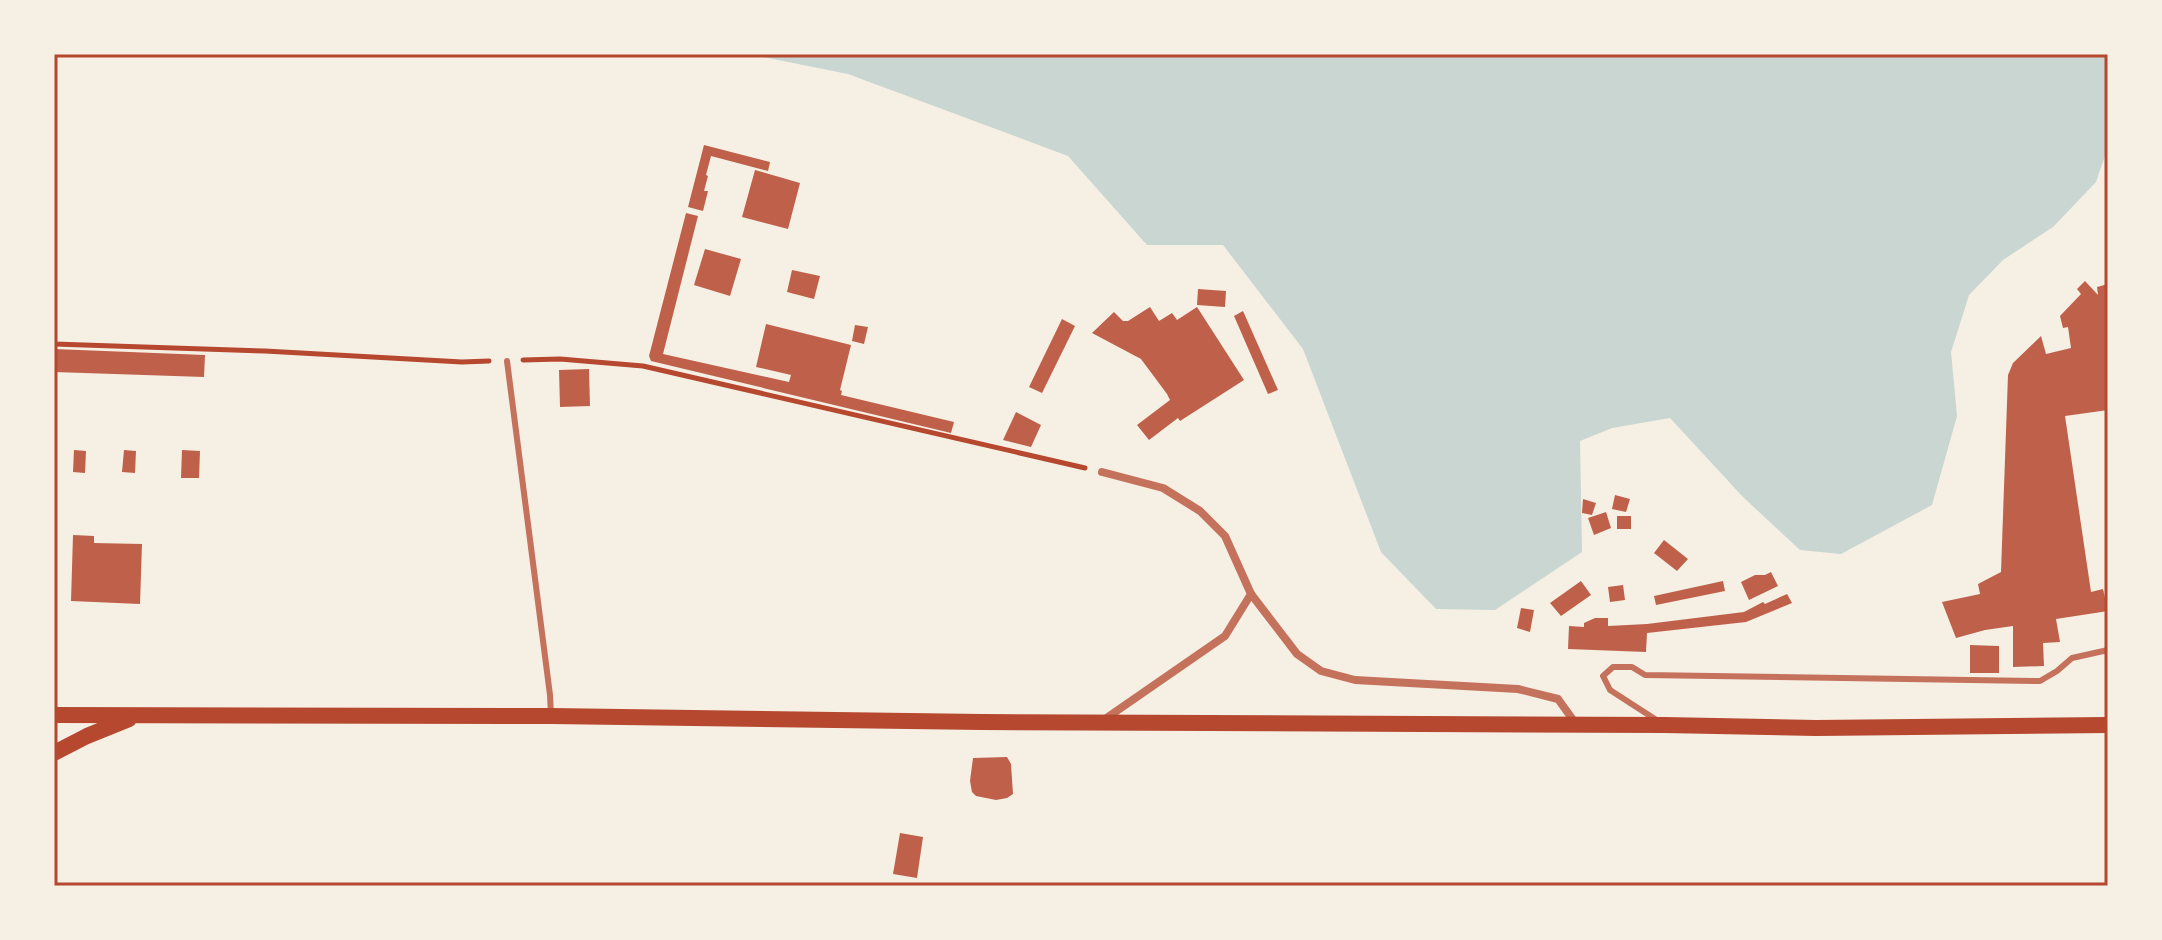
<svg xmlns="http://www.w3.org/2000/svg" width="2162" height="940" font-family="'Public Sans',sans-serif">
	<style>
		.water { fill: #c9d6d2 }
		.building { fill: #bf614a }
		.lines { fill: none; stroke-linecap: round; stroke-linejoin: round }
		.path { stroke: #b5482f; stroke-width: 5 }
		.service { stroke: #c5725c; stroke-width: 6 }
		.minor { stroke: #c5725c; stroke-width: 8 }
		.secondary { stroke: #b5482f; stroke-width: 16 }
		.neatline { fill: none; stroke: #b5482f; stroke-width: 3 }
	</style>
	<rect width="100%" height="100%" fill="#f6efe4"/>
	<polygon class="water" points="748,54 2108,54 2108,147 2096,182 2053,227 2003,260 1969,295 1951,352 1957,416 1932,505 1841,554 1800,550 1743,497 1670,418 1612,428 1580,441 1582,552 1495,610 1436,609 1381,552 1303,349 1223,245 1147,245 1068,156 848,74"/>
	<g class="building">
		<polygon points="704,145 770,162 768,171 711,156 706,175 708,176 704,191 708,191 703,211 688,207"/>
		<polygon points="755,170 800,183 788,229 742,217"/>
		<polygon points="686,213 698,216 663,354 789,382 791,375 756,367 766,324 851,345 840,390 842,391 841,395 954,422 951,433 651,361 649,356"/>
		<polygon points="705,249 741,259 730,296 694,285"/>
		<polygon points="792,270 820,276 814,299 787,292"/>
		<polygon points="2085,281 2098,295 2097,287 2108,284 2108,410 2065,416 2091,592 2103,589 2108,611 2056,619 2060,642 2043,643 2044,666 2013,667 2013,626 1985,630 1956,638 1942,602 1980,594 1978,584 2001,572 2008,375 2013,363 2041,336 2046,354 2071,348 2068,327 2063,328 2060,316 2081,294 2077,289"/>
		<polygon points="1198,289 1226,291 1225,307 1197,305"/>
		<polygon points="1150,307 1159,321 1172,313 1177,320 1197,307 1244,380 1180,421 1178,418 1149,440 1137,425 1170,400 1167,394 1141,359 1092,333 1114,312 1123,321 1128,321"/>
		<polygon points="1243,311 1278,390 1268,394 1234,316"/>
		<polygon points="1062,319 1075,326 1042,393 1029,387"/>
		<polygon points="855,325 868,327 864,344 852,341"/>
		<polygon points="54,349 205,355 204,377 54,372"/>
		<polygon points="589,369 590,406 560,407 559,370"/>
		<polygon points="1016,412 1041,425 1031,447 1003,440"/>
		<polygon points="74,450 86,451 85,473 73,472"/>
		<polygon points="124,450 136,451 135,473 122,472"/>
		<polygon points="182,450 200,451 199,478 181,478"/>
		<polygon points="1615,495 1630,499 1626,512 1612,509"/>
		<polygon points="1583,499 1596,503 1592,515 1582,513"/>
		<polygon points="1606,512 1611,528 1594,535 1588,518"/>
		<rect x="1617" y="516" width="14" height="13"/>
		<polygon points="73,535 94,536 94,543 142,544 140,604 71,601"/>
		<polygon points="1664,540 1688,559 1677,571 1654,553"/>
		<polygon points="1771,572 1778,586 1749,600 1741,582 1755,575 1765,575"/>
		<polygon points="1581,581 1591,595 1561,616 1550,603"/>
		<polygon points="1723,581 1725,591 1656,605 1654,596"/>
		<polygon points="1623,585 1625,600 1610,602 1608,587"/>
		<polygon points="1787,594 1792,603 1746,622 1647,633 1646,652 1568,649 1569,626 1584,627 1584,623 1595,618 1608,618 1608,626 1647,624 1744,612 1763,602 1765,604"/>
		<polygon points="1521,608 1534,610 1530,632 1517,628"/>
		<polygon points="1970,645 1999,646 1999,673 1970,673"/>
		<polygon points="1007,757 1011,764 1013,794 1007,798 996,800 976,796 972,792 970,781 973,758"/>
		<polygon points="900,833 923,837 917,878 893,874"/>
	</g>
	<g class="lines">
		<g class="path">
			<polyline points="54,344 265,351 462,362 489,361"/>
			<polyline points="523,360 560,359 643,366 1085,468"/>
		</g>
		<g class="service">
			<polyline points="507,361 550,695 551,716"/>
			<polyline points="1658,721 1610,690 1603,676 1613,667 1632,667 1645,675 2040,681 2057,671 2072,658 2108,650"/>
		</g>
		<g class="minor">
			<polyline points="1102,472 1163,488 1200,511 1225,536 1251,594 1297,654 1321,671 1355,680 1518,689 1558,699 1576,724"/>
			<polyline points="1105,719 1225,636 1251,594"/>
		</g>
		<g class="secondary">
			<polyline points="54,715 551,716 982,722 1664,725 1816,728 2108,725"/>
			<polyline points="54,753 87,736 129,719"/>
		</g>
	</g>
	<rect width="2162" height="940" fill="none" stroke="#f6efe4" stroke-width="112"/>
	<rect x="56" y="56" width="2050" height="828" class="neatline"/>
</svg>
